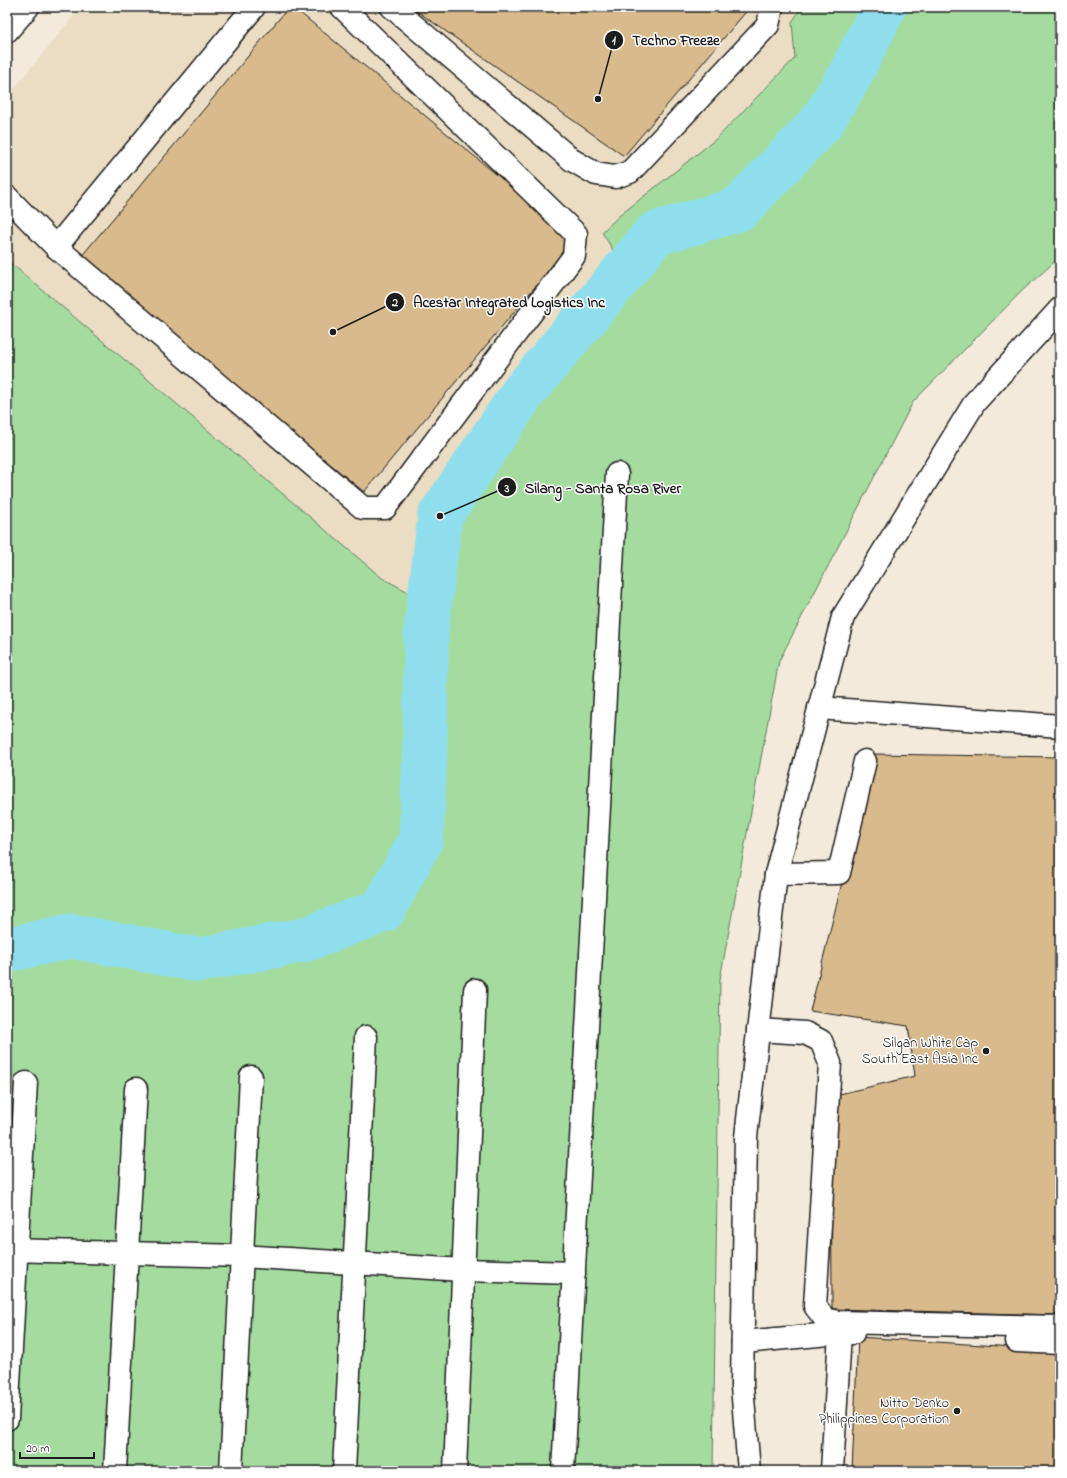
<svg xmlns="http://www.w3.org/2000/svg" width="1067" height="1478" font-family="'Indie Flower',sans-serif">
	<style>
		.built { fill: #ebdcc4 }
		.green { fill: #a4dca0; stroke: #607c5e }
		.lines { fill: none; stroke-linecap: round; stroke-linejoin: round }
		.river { stroke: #8fdeed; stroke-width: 45 }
		.building { fill: #d8ba8c; stroke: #1c1c1c }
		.minor-casing { stroke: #1c1c1c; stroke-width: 25 }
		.minor { stroke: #fff; stroke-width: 22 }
		.poi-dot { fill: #1c1c1c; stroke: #fff; stroke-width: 1.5 }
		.labels { text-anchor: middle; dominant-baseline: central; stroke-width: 3; stroke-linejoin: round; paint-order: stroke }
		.poi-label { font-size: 14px; fill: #1c1c1c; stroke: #fff; text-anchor: end }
		.leader { fill: none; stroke: #1c1c1c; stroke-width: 1.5 }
		.callout-dot { fill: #1c1c1c; stroke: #fff; stroke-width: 1.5 }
		.mark-label { font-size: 12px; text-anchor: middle; font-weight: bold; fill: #fff }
		.callout-label { font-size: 15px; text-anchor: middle; font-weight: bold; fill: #1c1c1c; stroke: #fff; stroke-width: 3; stroke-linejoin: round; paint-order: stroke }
	</style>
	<rect width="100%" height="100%" fill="#f3eadc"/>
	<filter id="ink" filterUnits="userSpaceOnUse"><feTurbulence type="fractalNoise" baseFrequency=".025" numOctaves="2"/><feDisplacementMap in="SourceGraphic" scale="8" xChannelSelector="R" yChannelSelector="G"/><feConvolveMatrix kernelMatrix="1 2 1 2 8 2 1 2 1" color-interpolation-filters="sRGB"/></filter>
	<g filter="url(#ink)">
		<polygon class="built" points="81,7 802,7 792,22 795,58 716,139 625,270 522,394 440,516 429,603 382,578 7,260 7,97"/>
		<polygon class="green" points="802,7 1060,7 1060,257 1023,290 913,402 779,661 720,979 713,1471 7,1471 7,260 382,578 429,603 440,516 522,394 625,270 602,232 619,216 716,139 795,58 792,22"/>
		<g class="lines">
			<polyline class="river" points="7,950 71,936 199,960 304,940 383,910 421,839 425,754 426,631 440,516 522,394 655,234 739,209 821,123 849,77 884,7"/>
		</g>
		<g class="building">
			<polygon points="289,7 293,7 575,239 364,492 80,258"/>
			<polygon points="411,7 750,7 624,156"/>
			<polygon points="874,754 1060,757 1060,1315 832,1309 831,1096 915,1076 908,1026 810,1011"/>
			<polygon points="858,1337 1060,1350 1060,1471 852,1471"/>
		</g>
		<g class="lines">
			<defs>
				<g id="minor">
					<polyline points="392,7 572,160 596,174 615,177 630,172 768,25 772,7"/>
					<polyline points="7,31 28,7"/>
					<polyline points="7,197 56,247 363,508 385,508 574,256 576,234 342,7"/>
					<polyline points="56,247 254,7"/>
					<polyline points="819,708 1060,726"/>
					<polyline points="776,874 839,873 865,761"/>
					<polyline points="758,1030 805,1033 821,1041 830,1063 815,1306 825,1319 837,1322 1060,1327"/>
					<polyline points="7,1250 242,1256 463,1270 574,1273"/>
					<polyline points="1017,1341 1060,1343"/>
					<polyline points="743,1342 840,1333 853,1333"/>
					<polyline points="7,1419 26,1083"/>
					<polyline points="115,1471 136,1089"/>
					<polyline points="231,1471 251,1077"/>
					<polyline points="344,1471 366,1037"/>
					<polyline points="455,1471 475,990"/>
					<polyline points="563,1471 617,474"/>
					<polyline points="749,1471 742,1386 746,1137 776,874 843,617 975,402 1060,309"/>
					<polyline points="832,1471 840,1333"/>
				</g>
			</defs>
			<use href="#minor" class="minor-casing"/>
			<use href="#minor" class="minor"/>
		</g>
	</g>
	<g class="poi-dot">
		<circle cx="986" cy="1051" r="4"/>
		<circle cx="957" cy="1411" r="4"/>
	</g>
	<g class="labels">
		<g class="poi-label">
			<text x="978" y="1043">Silgan White Cap<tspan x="978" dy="16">South East Asia Inc</tspan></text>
			<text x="949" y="1403">Nitto Denko<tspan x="949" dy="16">Philippines Corporation</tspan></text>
		</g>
	</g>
	<path class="leader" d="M598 99L614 40M333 332L395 302M440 516L507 487"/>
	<g class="callout-dot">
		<circle cx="598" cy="99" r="4"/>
		<circle cx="333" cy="332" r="4"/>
		<circle cx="440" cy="516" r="4"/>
		<circle cx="614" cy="40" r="10"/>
		<circle cx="395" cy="302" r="10"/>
		<circle cx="507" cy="487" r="10"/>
	</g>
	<g class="mark-label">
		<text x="614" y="44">1</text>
		<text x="395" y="306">2</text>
		<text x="507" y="492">3</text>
	</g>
	<g class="callout-label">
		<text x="676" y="45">Techno Freeze</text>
		<text x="509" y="307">Acestar Integrated Logistics Inc</text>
		<text x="603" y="493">Silang - Santa Rosa River</text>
	</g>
	<rect width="1067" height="1478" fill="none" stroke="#fff" stroke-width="24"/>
	<rect x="12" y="12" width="1043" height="1454" fill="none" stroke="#1c1c1c" stroke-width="1.5" filter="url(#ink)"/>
	<path d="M20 1452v6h74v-6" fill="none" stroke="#1c1c1c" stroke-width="2"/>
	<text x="26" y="1452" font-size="12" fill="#1c1c1c" stroke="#ffffff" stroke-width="3" paint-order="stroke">20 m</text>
</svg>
